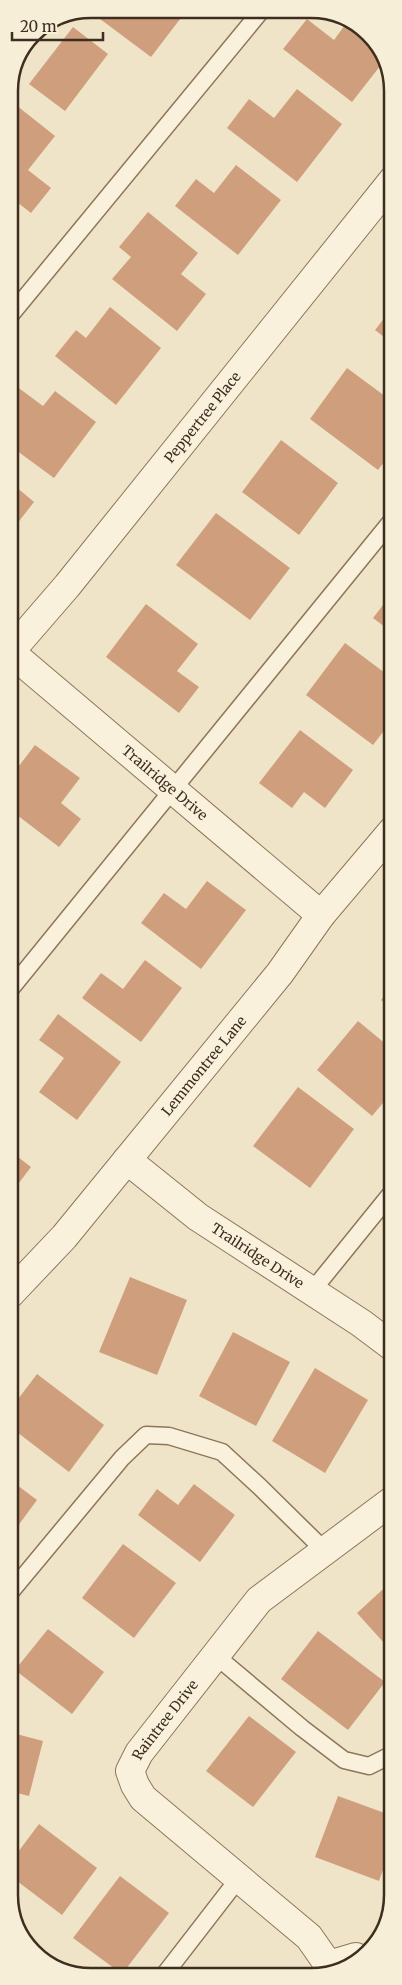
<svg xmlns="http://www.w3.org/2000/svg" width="402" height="1985" font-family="Merriweather,serif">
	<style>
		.building { fill: #cf9f7d }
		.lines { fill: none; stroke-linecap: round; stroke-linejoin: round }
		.service-casing { stroke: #8d765c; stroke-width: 19 }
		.minor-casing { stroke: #8d765c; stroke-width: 30 }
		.service { stroke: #faf1dc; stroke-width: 16 }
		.minor { stroke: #faf1dc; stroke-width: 28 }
		.labels { text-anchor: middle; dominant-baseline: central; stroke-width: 5; stroke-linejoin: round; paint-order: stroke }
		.street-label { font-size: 14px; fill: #3d2e20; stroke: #f7eed8 }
		.rim { fill: none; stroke: #3d2e20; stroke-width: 2.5 }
	</style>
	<rect width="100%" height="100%" fill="#f0e4c8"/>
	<g class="building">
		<polygon points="91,9 159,10 187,10 151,57 88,10"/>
		<polygon points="307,19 334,40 348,21 373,37 384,61 352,102 283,49"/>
		<polygon points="73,27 108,54 65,111 29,84"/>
		<polygon points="297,89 342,124 297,182 227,128 249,99 274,118"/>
		<polygon points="11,101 55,136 28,170 51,188 31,213 9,196 9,103"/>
		<polygon points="236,165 281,200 238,255 175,206 196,179 214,193"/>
		<polygon points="148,212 198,253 181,274 206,294 177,331 112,279 131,257 119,247"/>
		<polygon points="110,307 161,348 116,405 55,356 76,330 86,338"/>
		<polygon points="393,307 393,344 375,330"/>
		<polygon points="347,368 393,402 393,450 378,470 310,419"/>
		<polygon points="16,386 43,406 55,391 96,422 54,478 9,445 9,394"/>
		<polygon points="281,440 338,483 299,535 242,492"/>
		<polygon points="9,481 34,502 9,534"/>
		<polygon points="216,513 290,568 250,620 176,565"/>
		<polygon points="393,592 393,633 373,618"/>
		<polygon points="146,604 198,644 177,671 199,687 179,713 106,657"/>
		<polygon points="345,643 393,679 393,719 373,745 306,695"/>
		<polygon points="300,730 353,770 325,808 304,792 292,808 259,783"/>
		<polygon points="35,745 80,778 61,803 81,819 59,847 9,809 9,779"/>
		<polygon points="207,881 246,910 201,969 141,923 164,893 186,909"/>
		<polygon points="145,960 182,988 141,1042 82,998 101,973 123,989"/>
		<polygon points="393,986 393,1010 381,1000"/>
		<polygon points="58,1014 121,1062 77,1120 39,1092 64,1058 39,1040"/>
		<polygon points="358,1021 393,1050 393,1091 372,1116 317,1070"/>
		<polygon points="298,1087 354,1129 310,1188 253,1146"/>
		<polygon points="9,1150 31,1167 9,1196"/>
		<polygon points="130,1277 187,1300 157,1375 99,1352"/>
		<polygon points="233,1332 290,1362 256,1426 199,1396"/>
		<polygon points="315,1368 368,1400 325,1473 272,1441"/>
		<polygon points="37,1374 104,1425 69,1472 9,1426 9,1411"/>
		<polygon points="9,1479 37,1500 9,1538"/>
		<polygon points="194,1484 235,1515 200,1562 138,1515 157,1489 178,1505"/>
		<polygon points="123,1544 176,1583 134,1638 82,1598"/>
		<polygon points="393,1580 393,1653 357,1613"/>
		<polygon points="48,1629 104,1672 72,1714 15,1670"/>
		<polygon points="318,1631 385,1682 348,1730 281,1679"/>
		<polygon points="249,1716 296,1752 253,1807 206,1771"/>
		<polygon points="9,1732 43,1741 29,1796 9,1791"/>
		<polygon points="338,1796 393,1816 393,1842 379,1881 315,1857"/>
		<polygon points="39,1824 97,1868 62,1915 9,1875 9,1864"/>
		<polygon points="120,1876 169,1913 122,1974 73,1938"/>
	</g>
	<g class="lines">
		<defs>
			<g id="service">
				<polyline points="9,317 261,11"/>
				<polyline points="9,991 393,519"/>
				<polyline points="312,1291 393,1191"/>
				<polyline points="9,1594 122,1458 146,1435 169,1436 222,1452 260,1487 325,1551"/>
				<polyline points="216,1656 302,1728 344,1760 369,1766 393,1754"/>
				<polyline points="164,1975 239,1878"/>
			</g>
			<g id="minor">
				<path id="s1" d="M 9,651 L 321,915"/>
				<path id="s2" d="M 9,653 L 67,586 L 393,180"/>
				<path id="s3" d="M 127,1160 L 198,1217 L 361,1323 L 393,1347"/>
				<path id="s4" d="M 9,1295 L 64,1237 L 280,973 L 321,915 L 393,830"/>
				<polyline points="329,1965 356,1957"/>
				<path id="s5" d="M 332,1970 L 309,1937 L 143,1798 L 135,1785 L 130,1771 L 139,1753 L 259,1600 L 393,1500"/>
			</g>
		</defs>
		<use href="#service" class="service-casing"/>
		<use href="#minor" class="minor-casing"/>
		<use href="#service" class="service"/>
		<use href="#minor" class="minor"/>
	</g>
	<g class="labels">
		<g class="street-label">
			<text stroke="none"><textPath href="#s2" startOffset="305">Peppertree Place</textPath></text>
			<text stroke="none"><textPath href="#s1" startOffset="204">Trailridge Drive</textPath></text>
			<text stroke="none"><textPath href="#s4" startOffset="301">Lemmontree Lane</textPath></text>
			<text stroke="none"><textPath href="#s3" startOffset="162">Trailridge Drive</textPath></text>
			<text stroke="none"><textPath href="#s5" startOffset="349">Raintree Drive</textPath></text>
		</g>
	</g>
	<path d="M0 0H402V1985H0ZM91 18H311A73 73 0 0 1 384 91V1895A73 73 0 0 1 311 1968H91A73 73 0 0 1 18 1895V91A73 73 0 0 1 91 18Z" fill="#f7eed8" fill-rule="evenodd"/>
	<path class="rim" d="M91 18H311A73 73 0 0 1 384 91V1895A73 73 0 0 1 311 1968H91A73 73 0 0 1 18 1895V91A73 73 0 0 1 91 18Z"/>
	<path d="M12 32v8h91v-8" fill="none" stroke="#3d2e20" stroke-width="2.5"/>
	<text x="20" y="32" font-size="15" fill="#3d2e20" stroke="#f7eed8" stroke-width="4" paint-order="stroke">20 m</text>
</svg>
